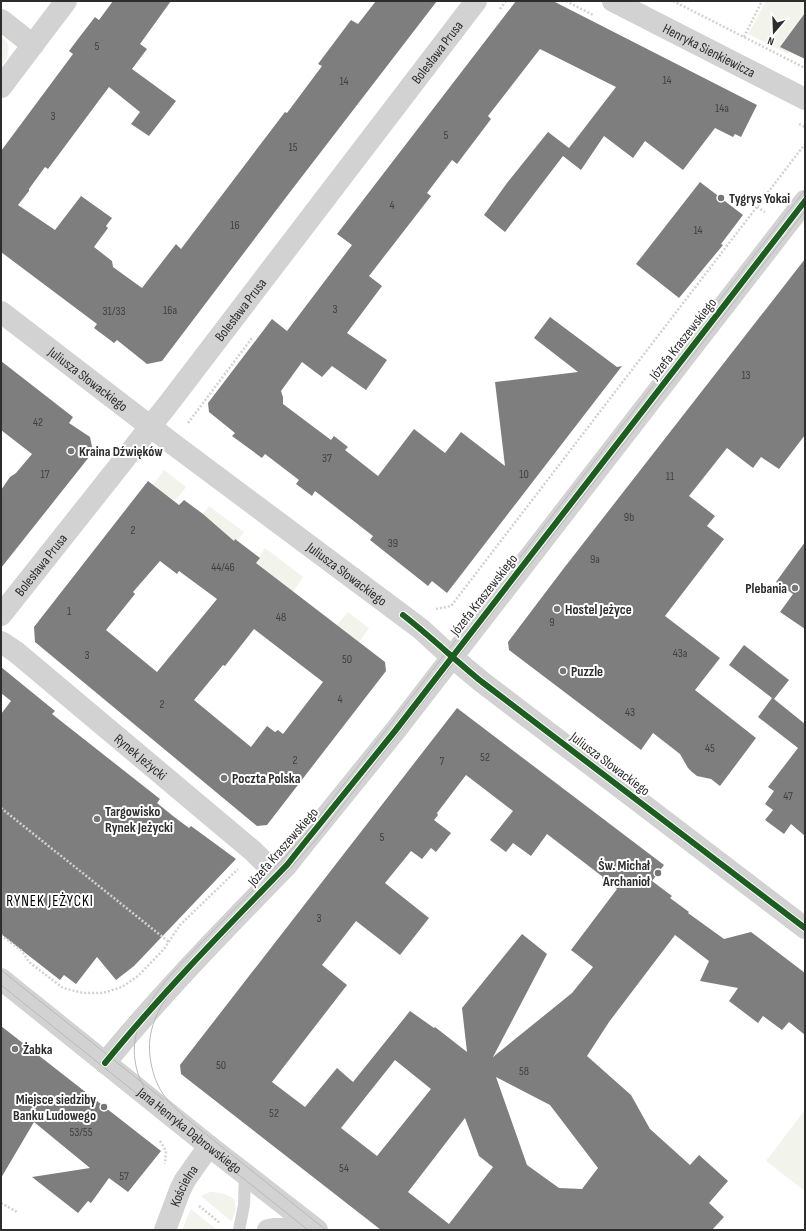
<svg xmlns="http://www.w3.org/2000/svg" width="806" height="1231" font-family="'Sofia Sans Condensed',sans-serif">
	<style>
		.green { fill: #f2f3eb }
		.building { fill: #7e7e7e; fill-rule: evenodd }
		.lines { fill: none; stroke-linecap: round; stroke-linejoin: round }
		.path { stroke: #d2d2d2; stroke-width: 2.5; stroke-dasharray: 2 2; stroke-linecap: butt }
		.service { stroke: #d2d2d2; stroke-width: 12 }
		.minor { stroke: #d2d2d2; stroke-width: 22 }
		.tertiary { stroke: #d2d2d2; stroke-width: 22 }
		.tram { stroke: #b9b9b9; stroke-width: 1 }
		.cycleway-casing { stroke: #fff; stroke-width: 8 }
		.cycleway { stroke: #1b5e20; stroke-width: 6 }
		.poi-dot { fill: #767676; stroke: #fff; stroke-width: 1.5 }
		.labels { text-anchor: middle; dominant-baseline: central; stroke-width: 4; stroke-linejoin: round; paint-order: stroke }
		.number-label { font-size: 12px; fill: #414141 }
		.street-label { font-size: 14px; fill: #2d2d2d; stroke: #fff }
		.poi-label { font-size: 14px; font-weight: bold; fill: #2d2d2d; stroke: #fff; text-anchor: start }
		.neighbourhood-label { font-size: 15px; letter-spacing: 1px; fill: #000; stroke: #fff }
	</style>
	<rect width="100%" height="100%" fill="#fff"/>
	<g class="green">
		<polygon points="766,1 805,1 805,20 788,54 748,34"/>
		<path d="M 1,36 C 13,46 9,55 1,67 Z"/>
		<polygon points="164,470 186,487 175,501 153,485"/>
		<polygon points="209,506 244,532 237,541 235,539 231,545 203,514"/>
		<polygon points="265,548 303,577 293,592 256,563"/>
		<polygon points="348,612 369,628 359,642 337,625"/>
		<polygon points="805,1110 805,1191 766,1161"/>
		<path d="M 210,1192 C 220,1192 226,1194 234,1199 C 237,1208 236,1213 231,1221 L 201,1196 Z"/>
		<polygon points="191,1209 217,1230 182,1230"/>
	</g>
	<g class="building">
		<polygon points="113,1 171,1 140,44 147,49 132,69 176,101 149,136 131,124 140,112 109,87 48,169 45,167 29,189 29,191 18,205 55,230 81,196 112,218 106,226 108,228 94,247 112,261 113,267 142,288 176,244 181,249 285,112 287,113 322,66 318,64 351,20 358,24 376,1 437,1 287,196 162,361 147,364 117,340 114,343 94,328 97,324 1,252 1,151 73,54 69,51 78,39 95,17 99,20"/>
		<polygon points="516,1 553,1 757,105 741,137 735,134 733,137 715,128 683,170 645,141 633,158 604,136 581,170 563,156 505,232 484,215 507,183 548,132 569,148 616,87 540,49 488,116 491,119 457,164 452,160 427,193 431,196 369,276 382,286 347,333 387,360 366,390 332,366 322,377 302,362 281,391 283,397 283,404 331,440 334,436 348,447 345,450 378,476 414,429 445,453 461,432 505,466 495,382 578,372 534,338 550,317 617,367 622,366 447,593 432,581 428,586 370,540 373,536 315,491 312,496 296,484 299,480 265,454 262,458 232,436 235,433 209,412 208,403 272,319 287,331 352,245 337,234"/>
		<polygon points="805,13 805,59 780,47"/>
		<polygon points="700,182 743,215 721,244 723,245 679,298 636,264"/>
		<polygon points="805,259 805,435 779,469 761,457 753,468 727,448 689,496 715,516 707,526 724,539 665,616 720,658 695,690 756,738 720,786 711,779 697,776 692,772 688,768 680,754 653,733 641,750 509,650 508,642 564,568"/>
		<polygon points="1,361 73,417 69,423 90,437 93,452 1,568 1,490 10,477 16,473 32,454 1,430"/>
		<path d="M 148,481 L 179,505 L 184,500 L 203,514 L 234,541 L 235,539 L 260,558 L 256,563 L 385,662 L 386,671 L 267,825 L 257,826 L 35,642 L 34,627 ZM 160,561 L 177,574 L 179,571 L 217,599 L 157,672 L 106,630 L 135,594 L 133,592 ZM 254,629 L 323,682 L 283,734 L 278,730 L 275,732 L 267,726 L 251,747 L 194,700 L 223,665 L 225,666 Z"/>
		<polygon points="805,542 805,629 780,612 793,594 776,582"/>
		<polygon points="744,645 789,680 774,699 805,724 805,836 791,824 784,834 765,820 773,810 765,804 774,791 768,787 798,748 758,717 772,698 729,665"/>
		<polygon points="1,667 55,711 52,714 160,799 157,803 173,816 189,828 191,826 236,859 134,966 116,980 97,957 76,984 64,975 60,980 1,934 1,714 11,701 1,693"/>
		<path d="M 457,708 L 664,865 L 652,881 L 672,896 L 670,898 L 689,912 L 688,913 L 724,939 L 751,932 L 805,973 L 805,1035 L 789,1022 L 782,1030 L 763,1016 L 758,1023 L 729,1001 L 738,988 L 700,981 L 709,961 L 675,935 L 609,1022 L 587,1056 L 631,1095 L 650,1129 L 690,1165 L 699,1155 L 728,1181 L 709,1203 L 724,1217 L 712,1230 L 381,1230 L 181,1074 L 180,1065 ZM 466,775 L 513,811 L 490,840 L 506,852 L 513,843 L 531,856 L 547,834 L 603,877 L 602,878 L 617,889 L 571,950 L 593,967 L 572,993 L 493,1057 L 547,954 L 522,934 L 462,1008 L 467,1052 L 435,1027 L 434,1028 L 410,1011 L 353,1082 L 337,1068 L 305,1107 L 272,1082 L 347,985 L 322,965 L 356,921 L 400,955 L 429,918 L 385,883 L 411,851 L 422,859 L 431,848 L 436,852 L 451,833 L 434,820 L 438,815 L 437,813 ZM 395,1060 L 431,1089 L 377,1156 L 341,1128 ZM 496,1077 L 550,1105 L 598,1168 L 582,1189 L 559,1188 L 527,1165 ZM 465,1118 L 479,1156 L 493,1167 L 449,1224 L 408,1192 Z"/>
		<polygon points="1,1026 161,1151 128,1192 109,1178 91,1203 88,1201 78,1213 32,1177 90,1168 34,1122 1,1178"/>
	</g>
	<g class="lines">
		<g class="path">
			<polyline points="566,1 593,15"/>
			<polyline points="673,1 805,68"/>
			<polyline points="500,9 506,1"/>
			<polyline points="744,37 762,1"/>
			<polyline points="799,124 805,127"/>
			<polyline points="757,207 765,212"/>
			<polyline points="188,423 252,338"/>
			<polyline points="436,609 451,606 805,144"/>
			<polyline points="1,808 169,942"/>
			<polyline points="1,935 22,951 29,962 63,988 83,993 103,993 122,987 138,976 164,949 180,925 238,869"/>
			<polyline points="160,1141 166,1151 165,1164"/>
			<polyline points="1,1203 17,1212"/>
			<polyline points="199,1206 220,1223"/>
		</g>
		<polyline class="service" points="239,1230 244,1205 245,1174"/>
		<g class="minor">
			<path id="s1" d="M 613,1 L 805,99"/>
			<polyline points="1,20 33,45"/>
			<polyline points="1,87 66,1"/>
			<path id="s2" d="M 1,312 L 177,447 L 421,629 L 447,653 L 482,682 L 805,928"/>
			<path id="s3" d="M 1,615 L 169,403 L 476,1"/>
			<path id="s4" d="M 1,642 L 16,652 L 253,851 L 277,875"/>
		</g>
		<g class="tertiary">
			<path id="s5" d="M 1,979 L 209,1146 L 317,1230"/>
			<path d="M 105,1063 C 162,993 224,930 287,865 L 302,846 L 395,731 L 805,201"/>
			<path id="s6" d="M 165,1230 L 180,1190 L 185,1180 L 209,1146"/>
			<polyline points="268,1230 274,1229 315,1229"/>
		</g>
		<g class="tram">
			<polyline points="1,970 164,1100"/>
			<polyline points="1,985 151,1105"/>
			<polyline points="182,1115 326,1230"/>
			<path d="M 186,1118 C 178,1111 169,1103 163,1094 C 157,1085 153,1074 151,1063 C 140,1009 189,972 223,938 C 254,906 285,875 315,841 L 805,211"/>
			<polyline points="175,1124 308,1230"/>
			<path d="M 178,1127 C 168,1117 156,1108 149,1096 C 107,1031 164,982 206,938 C 239,904 272,872 303,837 L 805,190"/>
		</g>
		<defs>
			<g id="cycleway">
				<path d="M 403,615 C 430,636 455,660 482,682 L 805,928"/>
				<path d="M 105,1063 C 162,993 224,930 287,865 L 302,846 L 395,731 L 805,201"/>
			</g>
		</defs>
		<use href="#cycleway" class="cycleway-casing"/>
		<use href="#cycleway" class="cycleway"/>
	</g>
	<g class="poi-dot">
		<circle cx="721" cy="198" r="4"/>
		<circle cx="71" cy="451" r="4"/>
		<circle cx="795" cy="588" r="4"/>
		<circle cx="557" cy="609" r="4"/>
		<circle cx="563" cy="671" r="4"/>
		<circle cx="224" cy="778" r="4"/>
		<circle cx="97" cy="819" r="4"/>
		<circle cx="658" cy="873" r="4"/>
		<circle cx="15" cy="1049" r="4"/>
		<circle cx="104" cy="1107" r="4"/>
	</g>
	<g class="labels">
		<g class="number-label">
			<text x="97" y="46">5</text>
			<text x="667" y="80">14</text>
			<text x="344" y="81">14</text>
			<text x="722" y="108">14a</text>
			<text x="53" y="116">3</text>
			<text x="446" y="135">5</text>
			<text x="293" y="147">15</text>
			<text x="392" y="205">4</text>
			<text x="235" y="225">16</text>
			<text x="698" y="230">14</text>
			<text x="335" y="309">3</text>
			<text x="170" y="310">16a</text>
			<text x="114" y="311">31/33</text>
			<text x="746" y="375">13</text>
			<text x="38" y="422">42</text>
			<text x="327" y="458">37</text>
			<text x="45" y="474">17</text>
			<text x="524" y="474">10</text>
			<text x="670" y="476">11</text>
			<text x="629" y="517">9b</text>
			<text x="133" y="530">2</text>
			<text x="393" y="543">39</text>
			<text x="595" y="559">9a</text>
			<text x="223" y="567">44/46</text>
			<text x="69" y="611">1</text>
			<text x="281" y="617">48</text>
			<text x="552" y="622">9</text>
			<text x="680" y="653">43a</text>
			<text x="87" y="655">3</text>
			<text x="347" y="659">50</text>
			<text x="340" y="699">4</text>
			<text x="162" y="704">2</text>
			<text x="630" y="712">43</text>
			<text x="710" y="748">45</text>
			<text x="485" y="757">52</text>
			<text x="295" y="760">2</text>
			<text x="442" y="761">7</text>
			<text x="788" y="796">47</text>
			<text x="382" y="837">5</text>
			<text x="319" y="918">3</text>
			<text x="221" y="1065">50</text>
			<text x="524" y="1071">58</text>
			<text x="274" y="1113">52</text>
			<text x="81" y="1132">53/55</text>
			<text x="344" y="1168">54</text>
			<text x="124" y="1176">57</text>
		</g>
		<g class="street-label">
			<text stroke="none"><textPath href="#s1" startOffset="108">Henryka Sienkiewicza</textPath></text>
			<text stroke="none"><textPath href="#s3" startOffset="712">Bolesława Prusa</textPath></text>
			<text stroke="none"><textPath href="#s3" startOffset="388">Bolesława Prusa</textPath></text>
			<text transform="translate(683 339) rotate(-52)">Józefa Kraszewskiego</text>
			<text stroke="none"><textPath href="#s2" startOffset="110">Juliusza Słowackiego</textPath></text>
			<text stroke="none"><textPath href="#s3" startOffset="64">Bolesława Prusa</textPath></text>
			<text stroke="none"><textPath href="#s2" startOffset="434">Juliusza Słowackiego</textPath></text>
			<text transform="translate(484 595) rotate(-52)">Józefa Kraszewskiego</text>
			<text stroke="none"><textPath href="#s4" startOffset="181">Rynek Jeżycki</textPath></text>
			<text transform="translate(610 764) rotate(37)">Juliusza Słowackiego</text>
			<text transform="translate(283 847) rotate(-49)">Józefa Kraszewskiego</text>
			<text stroke="none"><textPath href="#s5" startOffset="242">Jana Henryka Dąbrowskiego</textPath></text>
			<text stroke="none"><textPath href="#s6" startOffset="48">Kościelna</textPath></text>
		</g>
		<g class="poi-label">
			<text x="729" y="198">Tygrys Yokai</text>
			<text x="79" y="451">Kraina Dźwięków</text>
			<text x="787" y="588" text-anchor="end">Plebania</text>
			<text x="565" y="609">Hostel Jeżyce</text>
			<text x="571" y="671">Puzzle</text>
			<text x="232" y="778">Poczta Polska</text>
			<text x="105" y="811">Targowisko<tspan x="105" dy="16">Rynek Jeżycki</tspan></text>
			<text x="650" y="865" text-anchor="end">Św. Michał<tspan x="650" dy="16">Archanioł</tspan></text>
			<text x="23" y="1049">Żabka</text>
			<text x="96" y="1099" text-anchor="end">Miejsce siedziby<tspan x="96" dy="16">Banku Ludowego</tspan></text>
		</g>
		<g class="neighbourhood-label">
			<text x="50" y="901">RYNEK JEŻYCKI</text>
		</g>
	</g>
	<rect width="806" height="1231" fill="none" stroke="#2d2d2d" stroke-width="4"/>
	<g transform="translate(774 32) rotate(199)" stroke="#ffffff" stroke-width="3" paint-order="stroke">
	<path d="M0-3L7 15L0 10L-7 15Z" fill="#2d2d2d"/>
	<text y="-6" font-size="11" font-weight="bold" text-anchor="middle" fill="#2d2d2d">N</text>
	</g>
</svg>
